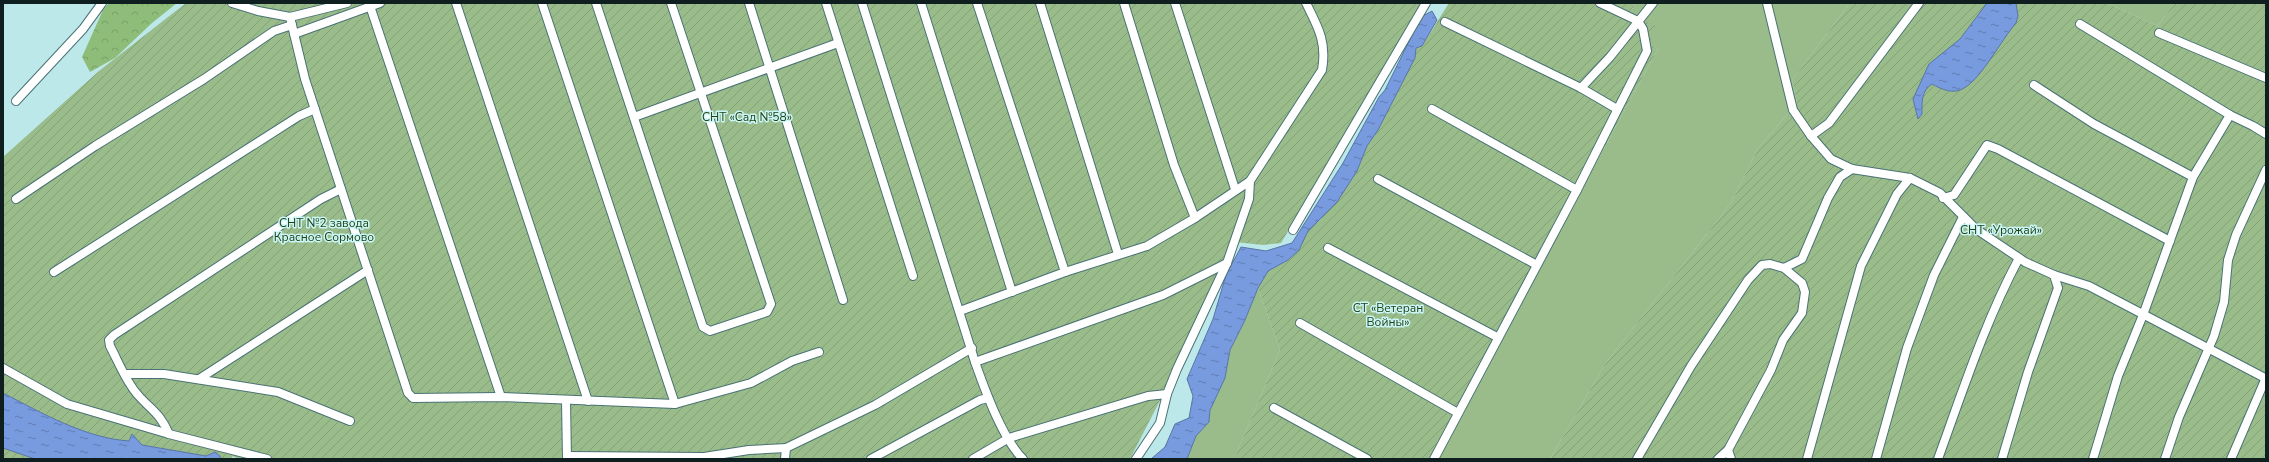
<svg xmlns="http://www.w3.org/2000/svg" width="2269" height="462" font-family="'Nunito Sans',sans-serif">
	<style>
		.grass { fill: #99bc8a }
		.forest { fill: url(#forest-crowns) }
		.garden { fill: url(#garden-furrows) }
		.water { fill: url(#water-ripples); stroke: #5875a5 }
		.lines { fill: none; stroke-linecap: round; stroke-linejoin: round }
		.street-casing { stroke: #4a7274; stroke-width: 10 }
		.street { stroke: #fff; stroke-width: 8 }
		.labels { text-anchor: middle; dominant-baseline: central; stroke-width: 3; stroke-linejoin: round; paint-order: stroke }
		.park-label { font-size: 12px; fill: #224111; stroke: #caf6f8 }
	</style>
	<defs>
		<pattern id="forest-crowns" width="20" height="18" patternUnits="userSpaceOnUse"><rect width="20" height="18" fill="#8dbd78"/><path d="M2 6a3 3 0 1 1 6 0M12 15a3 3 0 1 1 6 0" fill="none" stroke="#78a268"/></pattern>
		<pattern id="garden-furrows" width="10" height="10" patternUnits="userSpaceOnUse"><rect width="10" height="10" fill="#99bc8a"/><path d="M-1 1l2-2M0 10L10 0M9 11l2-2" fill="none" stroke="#83a177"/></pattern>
		<pattern id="water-ripples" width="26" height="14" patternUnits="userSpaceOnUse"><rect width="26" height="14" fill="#789ade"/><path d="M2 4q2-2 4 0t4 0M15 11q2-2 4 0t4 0" fill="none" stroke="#617db4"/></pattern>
	</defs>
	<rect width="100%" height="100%" fill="#bde8ea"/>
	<g class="grass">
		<polygon points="1636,3 1850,3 1792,80 1797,103 1758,148 1731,203 1605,364 1550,459 1438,459 1514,314 1658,49 1650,43 1629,14"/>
		<polygon points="2107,3 2174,3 2158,26"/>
		<polygon points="1258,288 1280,350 1236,454 1236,459 1187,459 1196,436 1209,422 1210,410 1225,378 1230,350 1245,320"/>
	</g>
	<polygon class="forest" points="109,3 177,3 152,23 115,58 90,72 82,57 103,10"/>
	<g class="garden">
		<path d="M 186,3 L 1425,3 L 1281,243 L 1263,245 L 1235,242 L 1225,255 L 1172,377 L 1130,459 L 238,459 L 233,456 L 231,459 L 220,459 L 220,456 L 215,452 L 206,456 L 142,445 L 132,435 L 129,441 C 85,438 42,413 3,393 L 3,157 L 99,71 Z"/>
		<polygon points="1449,3 1636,3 1629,14 1655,25 1650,43 1658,49 1514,314 1438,459 1236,459 1236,454 1280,350 1258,288 1268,271 1288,260 1299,250 1308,231 1321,219 1357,171 1367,146 1378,130 1415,58 1416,47 1422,46"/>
		<polygon points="1850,3 2107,3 2158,26 2174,3 2266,3 2266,459 1550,459 1605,364 1731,203 1758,148 1797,103 1792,80"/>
		<polygon points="3,448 35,459 3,459"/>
	</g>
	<g class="water">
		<path d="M 1987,3 L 2016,3 L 2018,16 L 2016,23 C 2002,39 1981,79 1964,88 C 1953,95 1941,89 1932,84 C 1921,91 1922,102 1922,114 L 1918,119 L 1913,99 L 1929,64 L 1960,39 Z"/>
		<polygon points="1432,11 1437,20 1422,46 1416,48 1415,58 1378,130 1367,146 1357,171 1337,202 1308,231 1299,250 1288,260 1268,271 1258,288 1245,320 1230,350 1225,378 1210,410 1209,422 1196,436 1187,459 1151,459 1165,447 1175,424 1189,418 1193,396 1187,379 1213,319 1226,275 1241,247 1266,251 1292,243 1343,163 1379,97 1385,90 1421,17"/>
		<path d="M 3,393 C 42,413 85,438 129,441 L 132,434 L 142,445 L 206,456 L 215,452 L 220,456 L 220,459 L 35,459 L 3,448 Z"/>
	</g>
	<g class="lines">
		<defs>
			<g id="street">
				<polyline points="232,3 258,11 290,17 347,3"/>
				<polyline points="456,3 588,401"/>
				<polyline points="542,3 675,404"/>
				<polyline points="596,3 703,327 710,331 767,312 771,304 671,3"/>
				<polyline points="749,3 843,300"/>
				<polyline points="826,3 913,276"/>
				<path d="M 862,3 L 975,362 C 985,390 1002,438 1023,459"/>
				<polyline points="921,3 1012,292"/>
				<polyline points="977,3 1065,272"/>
				<polyline points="1040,3 1118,254"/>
				<polyline points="1124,3 1174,165 1195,218"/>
				<polyline points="1175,3 1235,189"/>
				<polyline points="1767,3 1793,110 1811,136 1831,159 1852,169 1910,178 1940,193 1976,229 2025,262 2054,275 2089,286 2263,377 2265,380 2231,459"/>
				<polyline points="370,6 501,397"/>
				<polyline points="290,17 305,79 408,393 413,398 501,397 675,404 751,383 792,361 819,352"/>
				<polyline points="1445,22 1581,88 1617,109"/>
				<polyline points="2080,24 2230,115 2253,126 2266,134"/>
				<polyline points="2159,33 2266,78"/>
				<polyline points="294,34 380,3"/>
				<polyline points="2034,85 2094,124 2193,177"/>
				<polyline points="1581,88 1610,57 1653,3"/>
				<polyline points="16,101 83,29 102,3"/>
				<polyline points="1432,109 1577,190"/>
				<polyline points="634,117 838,43"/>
				<polyline points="1811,136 1829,123 1919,3"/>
				<polyline points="1378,179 1535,264"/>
				<polyline points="1943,198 1954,195 1987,145 1998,149 2170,241"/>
				<polyline points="16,199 95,146 204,79 274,31 292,25"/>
				<polyline points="1293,230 1426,3"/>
				<polyline points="1328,248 1497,337"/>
				<polyline points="54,272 299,116 315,109"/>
				<path d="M 960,311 L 1065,272 L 1147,246 L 1195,218 L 1250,181 L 1322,70 C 1327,42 1318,27 1306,3"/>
				<polyline points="1300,323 1458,413"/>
				<polyline points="975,362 1163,295 1227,263"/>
				<polyline points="3,368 67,404 169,434 267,459"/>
				<polyline points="125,374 164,374 278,392 350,421"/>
				<polyline points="199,379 368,270"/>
				<polyline points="566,401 567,459"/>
				<polyline points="1274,408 1367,459"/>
				<path d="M 169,434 C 160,413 151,410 138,395 C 126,382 118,361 110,346 L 109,340 L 114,335 L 321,199 L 341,189"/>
				<polyline points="567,456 704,457 749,450 786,448 875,405 972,348"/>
				<polyline points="785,459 786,448"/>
				<polyline points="871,459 980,400 988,398"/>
				<polyline points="973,459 1009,438 1148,396 1167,394"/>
				<polyline points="1136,459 1160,423 1167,394 1177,369 1227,263 1249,199 1250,181"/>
				<polyline points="1434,459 1577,190 1647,51 1643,29 1638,21 1600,3"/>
				<polyline points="1637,459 1691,366 1748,280 1762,265 1770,264 1784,268 1802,259 1828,198 1840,177 1852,169"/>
				<polyline points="1718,459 1728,450"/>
				<polyline points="1731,459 1728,450 1771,370 1783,340 1802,313 1805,292 1802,283 1784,268"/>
				<polyline points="1807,459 1861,266 1897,194 1910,178"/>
				<polyline points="1876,459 1907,348 1934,275 1963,217"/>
				<path d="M 1938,459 C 1963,390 1985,322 2019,258"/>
				<polyline points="2002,459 2028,372 2058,288 2054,275"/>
				<polyline points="2093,459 2118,376 2143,315 2193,177 2230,115"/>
				<polyline points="2165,459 2179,417 2214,336 2224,302 2228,260 2236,235 2266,170"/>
			</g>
		</defs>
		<use href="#street" class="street-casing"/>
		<use href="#street" class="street"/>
	</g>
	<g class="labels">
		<g class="park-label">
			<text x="747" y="117">СНТ «Сад №58»</text>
			<text x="324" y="223">СНТ №2 завода<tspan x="324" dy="14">Красное Сормово</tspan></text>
			<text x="2001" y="230">СНТ «Урожай»</text>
			<text x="1388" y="308">СТ «Ветеран<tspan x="1388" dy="14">Войны»</tspan></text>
		</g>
	</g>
	<rect width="2269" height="462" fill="none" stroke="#0f1f20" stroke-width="8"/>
</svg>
